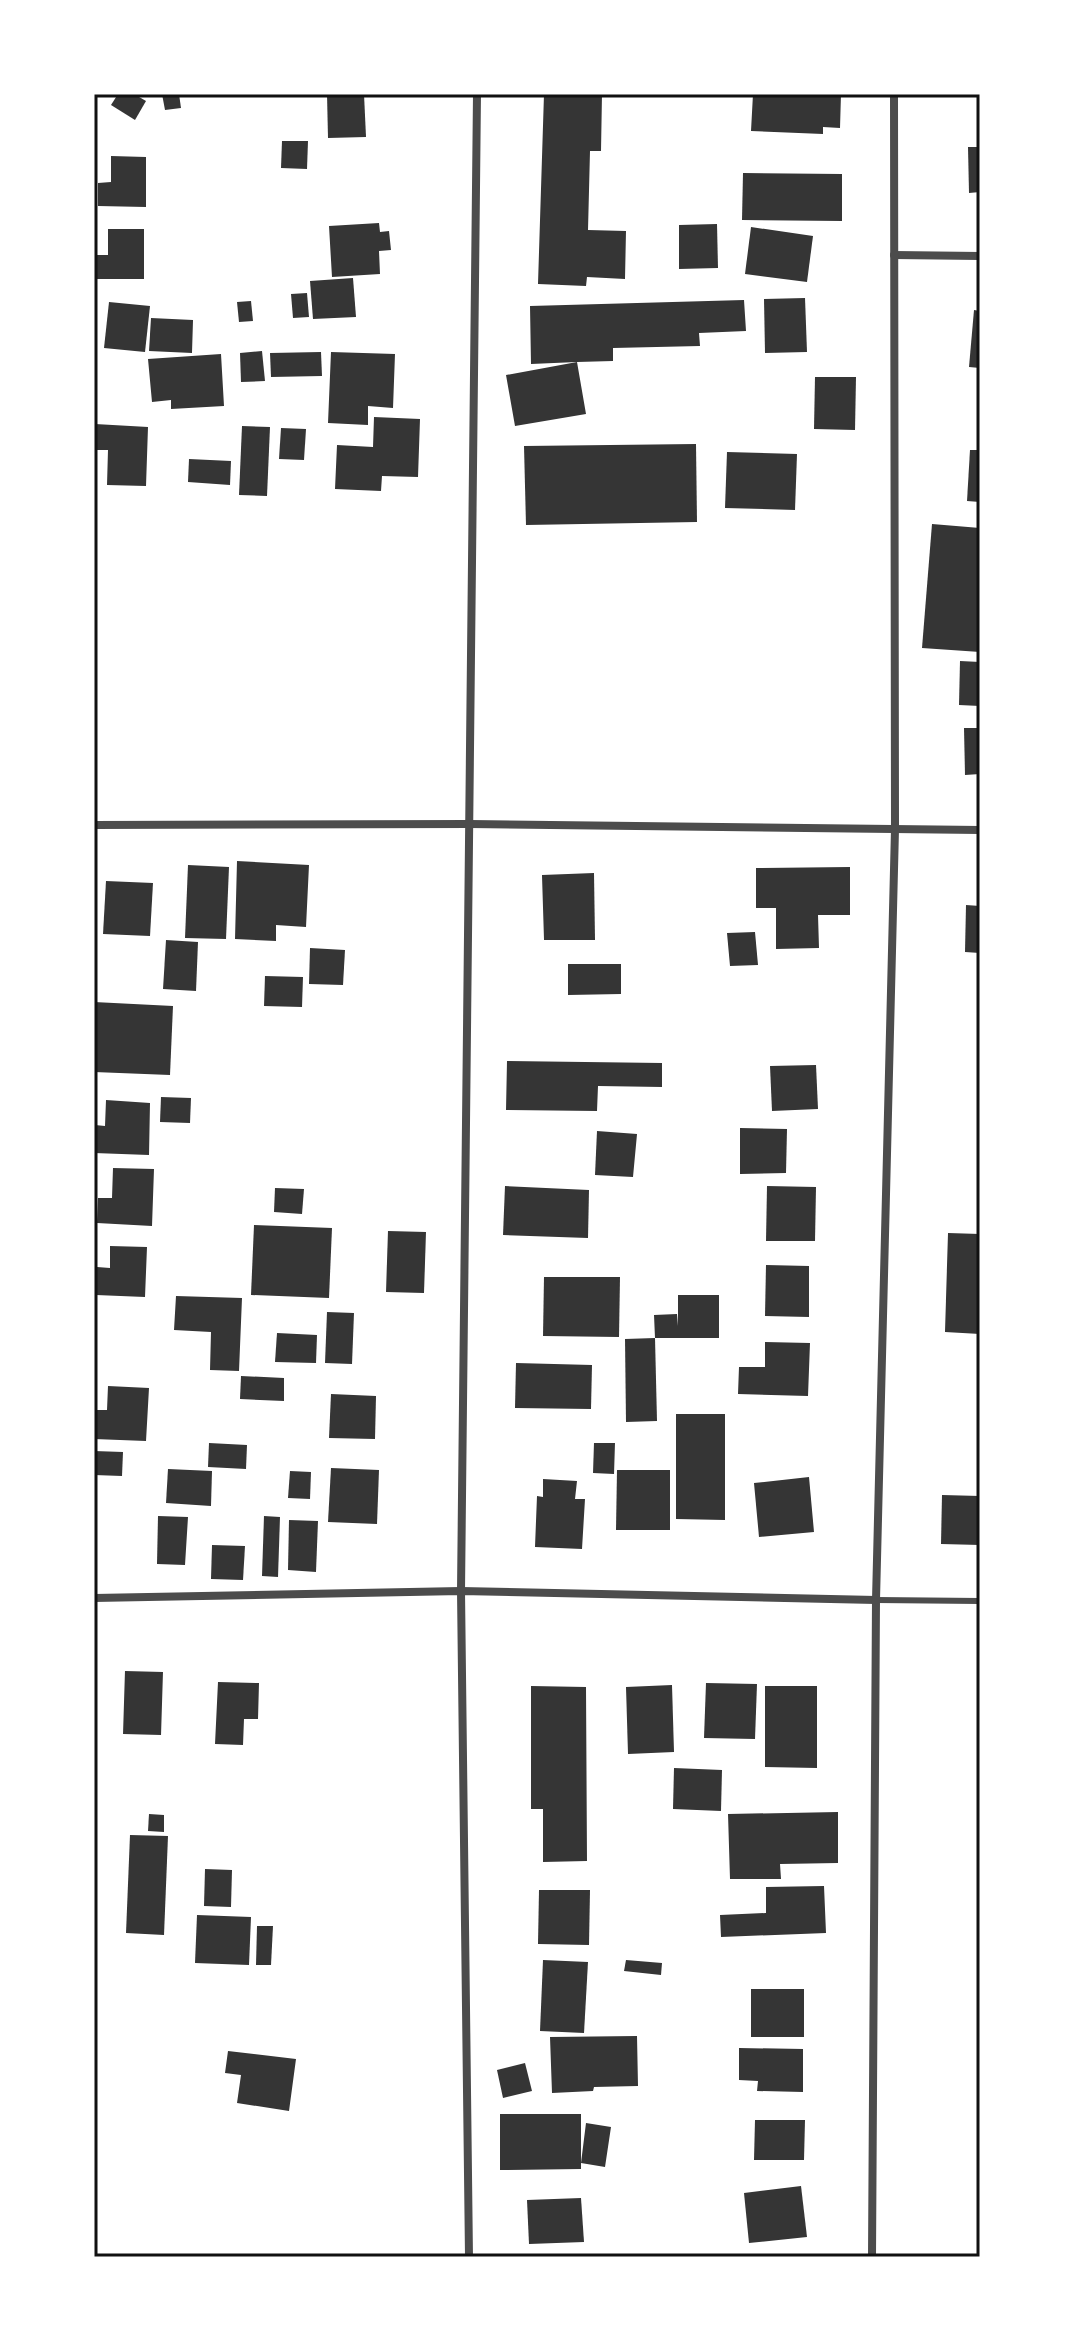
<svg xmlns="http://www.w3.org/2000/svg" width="1074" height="2351" font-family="Ubuntu,sans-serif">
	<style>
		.building { fill: #353535 }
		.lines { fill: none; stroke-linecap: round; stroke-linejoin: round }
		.service { stroke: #4c4c4c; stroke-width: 6 }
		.minor { stroke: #4c4c4c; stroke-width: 8 }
		.neatline { fill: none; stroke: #111; stroke-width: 3 }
	</style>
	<rect width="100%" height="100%" fill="#fff"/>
	<g class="building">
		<polygon points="118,94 134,94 146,101 135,120 111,105"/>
		<polygon points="162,94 179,94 181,108 165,110"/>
		<polygon points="327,94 364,94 366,137 328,138"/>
		<polygon points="544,94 602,94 601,151 590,151 588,230 626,231 625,279 587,277 586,286 538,284"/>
		<polygon points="753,94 841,94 840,128 823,127 823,134 751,131"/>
		<polygon points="282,141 308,141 307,169 281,168"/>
		<polygon points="968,147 980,147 980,192 969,193"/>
		<polygon points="111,156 146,157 146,207 98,206 98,183 111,182"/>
		<polygon points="743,173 842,174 842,221 742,220"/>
		<polygon points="379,223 380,232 389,231 391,250 379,251 380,274 332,277 329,226"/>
		<polygon points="717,224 718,268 679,269 679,225"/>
		<polygon points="751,227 813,236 807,282 745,274"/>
		<polygon points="108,229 144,229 144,279 95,279 96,255 108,255"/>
		<polygon points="353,278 356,317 313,319 310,281"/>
		<polygon points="307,293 309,317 293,318 291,294"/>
		<polygon points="805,298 807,352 765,353 764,299"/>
		<polygon points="744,300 746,331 699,333 700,346 613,348 613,361 577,362 586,414 515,426 506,375 577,362 531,364 530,306"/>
		<polygon points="251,301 253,321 239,322 237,302"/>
		<polygon points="109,302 150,306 145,352 104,348"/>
		<polygon points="974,310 980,311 980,368 969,367"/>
		<polygon points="151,318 193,320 192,353 149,351"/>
		<polygon points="262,351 265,381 241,382 240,353"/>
		<polygon points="321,352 322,376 271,377 270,353"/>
		<polygon points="331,352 395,354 393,408 368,406 368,425 328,423"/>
		<polygon points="221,354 224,406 171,409 171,400 152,402 148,359"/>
		<polygon points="815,377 856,377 855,430 814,429"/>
		<polygon points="374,417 420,419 418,477 382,476 381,491 335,489 337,445 373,447"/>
		<polygon points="95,424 148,427 146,486 107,485 108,450 94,450"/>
		<polygon points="242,426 270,427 267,496 239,495"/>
		<polygon points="281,428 306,429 304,460 279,459"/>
		<polygon points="696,444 697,522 526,525 524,446"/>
		<polygon points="970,450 980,450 980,502 967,501"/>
		<polygon points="727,452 797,454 795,510 725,508"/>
		<polygon points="189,459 231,461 230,485 188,482"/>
		<polygon points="932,524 980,528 980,652 922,648"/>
		<polygon points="960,661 980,662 980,706 959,705"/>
		<polygon points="964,728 980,728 980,774 965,775"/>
		<polygon points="237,861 309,865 306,927 276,925 276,941 235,939"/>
		<polygon points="188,865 229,867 226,939 185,938"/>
		<polygon points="850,867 850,915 818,915 819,948 776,949 776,908 756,908 756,868"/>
		<polygon points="594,873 595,940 544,940 542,875"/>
		<polygon points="106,881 153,883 150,936 103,934"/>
		<polygon points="966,905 980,906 980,953 965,952"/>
		<polygon points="755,932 758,965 730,966 727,933"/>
		<polygon points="166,940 198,942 196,991 163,989"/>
		<polygon points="310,948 345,950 343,985 309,984"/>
		<polygon points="568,964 621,964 621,994 568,995"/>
		<polygon points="265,976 303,977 302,1007 264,1006"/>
		<polygon points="94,1002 173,1006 170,1075 94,1072"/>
		<polygon points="507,1061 662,1063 662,1087 598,1086 597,1111 506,1110"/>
		<polygon points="816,1065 818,1109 772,1111 770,1066"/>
		<polygon points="161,1097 191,1098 190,1123 160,1122"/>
		<polygon points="106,1100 150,1103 149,1155 94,1153 95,1125 105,1126"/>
		<polygon points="740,1128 787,1129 786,1173 740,1174"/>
		<polygon points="597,1131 637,1134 633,1177 595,1175"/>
		<polygon points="113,1168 154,1169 152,1226 97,1223 98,1198 112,1198"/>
		<polygon points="505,1186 589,1190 588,1238 503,1235"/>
		<polygon points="767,1186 816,1187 815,1241 766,1241"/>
		<polygon points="275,1188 304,1189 302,1214 274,1212"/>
		<polygon points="254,1225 332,1228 329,1298 251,1295"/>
		<polygon points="388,1231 426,1232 424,1293 386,1292"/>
		<polygon points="948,1233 980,1234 980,1334 945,1332"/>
		<polygon points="110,1246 147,1247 145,1297 96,1295 97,1267 110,1268"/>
		<polygon points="766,1265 809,1266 809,1317 765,1316"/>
		<polygon points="544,1277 620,1277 619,1337 543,1336"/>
		<polygon points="678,1295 719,1295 719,1338 655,1338 654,1315 677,1314 678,1326"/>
		<polygon points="176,1296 242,1298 239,1371 210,1370 211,1332 174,1330"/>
		<polygon points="327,1312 354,1313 352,1364 325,1363"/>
		<polygon points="277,1333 317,1335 316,1363 275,1362"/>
		<polygon points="655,1338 657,1421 626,1422 625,1339"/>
		<polygon points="765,1342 810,1343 808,1396 738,1394 739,1367 765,1367"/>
		<polygon points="516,1363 592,1365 591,1409 515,1408"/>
		<polygon points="241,1376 284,1378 284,1401 240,1399"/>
		<polygon points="108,1386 149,1388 146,1441 94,1439 95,1410 107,1410"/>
		<polygon points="331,1394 376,1396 375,1439 329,1438"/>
		<polygon points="676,1414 725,1414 725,1520 676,1519"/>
		<polygon points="209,1443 247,1445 246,1469 208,1467"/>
		<polygon points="594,1443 615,1443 614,1474 593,1473"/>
		<polygon points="94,1451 123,1452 122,1476 94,1475"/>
		<polygon points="331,1468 379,1470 377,1524 328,1522"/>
		<polygon points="168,1469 212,1471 211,1506 166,1503"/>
		<polygon points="617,1470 670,1470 670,1530 616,1530"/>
		<polygon points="290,1471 311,1472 310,1499 288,1498"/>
		<polygon points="809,1477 814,1532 759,1537 754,1483"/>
		<polygon points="543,1479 577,1481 575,1499 585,1499 582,1549 535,1547 537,1496 543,1497"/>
		<polygon points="942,1495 980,1496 980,1545 941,1544"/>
		<polygon points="158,1516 188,1517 185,1565 157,1564"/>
		<polygon points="264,1516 280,1517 278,1577 262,1576"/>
		<polygon points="289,1520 318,1521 316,1572 288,1570"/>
		<polygon points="212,1545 245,1546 243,1580 211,1579"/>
		<polygon points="125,1671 163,1672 161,1735 123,1734"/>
		<polygon points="218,1682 259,1683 258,1719 244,1719 243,1745 215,1744"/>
		<polygon points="706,1683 757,1684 755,1739 704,1738"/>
		<polygon points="672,1685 674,1752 628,1754 626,1687"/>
		<polygon points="531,1686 586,1687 587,1861 543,1862 543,1809 531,1809"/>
		<polygon points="765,1686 817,1686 817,1768 765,1767"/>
		<polygon points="674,1768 722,1770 721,1811 673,1809"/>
		<polygon points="838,1812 838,1863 780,1864 781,1879 730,1879 728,1814"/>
		<polygon points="149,1814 164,1815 164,1832 148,1831"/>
		<polygon points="130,1835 168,1836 164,1935 126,1933"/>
		<polygon points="205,1869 232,1870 231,1907 204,1906"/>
		<polygon points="824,1886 826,1933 721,1937 720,1915 766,1913 766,1887"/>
		<polygon points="539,1890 590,1890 589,1945 538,1944"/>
		<polygon points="197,1915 251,1917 249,1965 195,1963"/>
		<polygon points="257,1926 273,1926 271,1965 256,1965"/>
		<polygon points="543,1960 588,1962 584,2033 540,2031"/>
		<polygon points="626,1960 662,1963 661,1975 624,1971"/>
		<rect x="751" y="1989" width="53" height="48"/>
		<polygon points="637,2036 638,2086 594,2087 593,2091 552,2093 550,2037"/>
		<polygon points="739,2048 803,2049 803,2092 757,2091 758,2081 739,2080"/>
		<polygon points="228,2051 296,2059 289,2111 237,2103 241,2075 225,2073"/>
		<polygon points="525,2063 532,2091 503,2098 497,2070"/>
		<polygon points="500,2114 581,2114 581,2163 586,2123 611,2127 605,2167 581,2163 581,2169 500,2170"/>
		<polygon points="755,2120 805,2120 804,2160 754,2160"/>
		<polygon points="801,2186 807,2237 749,2243 744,2193"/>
		<polygon points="581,2198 584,2242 529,2244 527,2200"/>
	</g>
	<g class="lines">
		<polyline class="service" points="876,1600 980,1601"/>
		<g class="minor">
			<polyline points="894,255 980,256"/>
			<polyline points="94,825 470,824 980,830"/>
			<polyline points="94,1598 461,1591 876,1600"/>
			<polyline points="469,2257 461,1591 477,94"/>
			<polyline points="872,2257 876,1600 895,829 894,94"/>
		</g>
	</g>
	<rect width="1074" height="2351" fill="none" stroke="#ffffff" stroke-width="192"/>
	<rect x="96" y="96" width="882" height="2159" class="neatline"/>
</svg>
